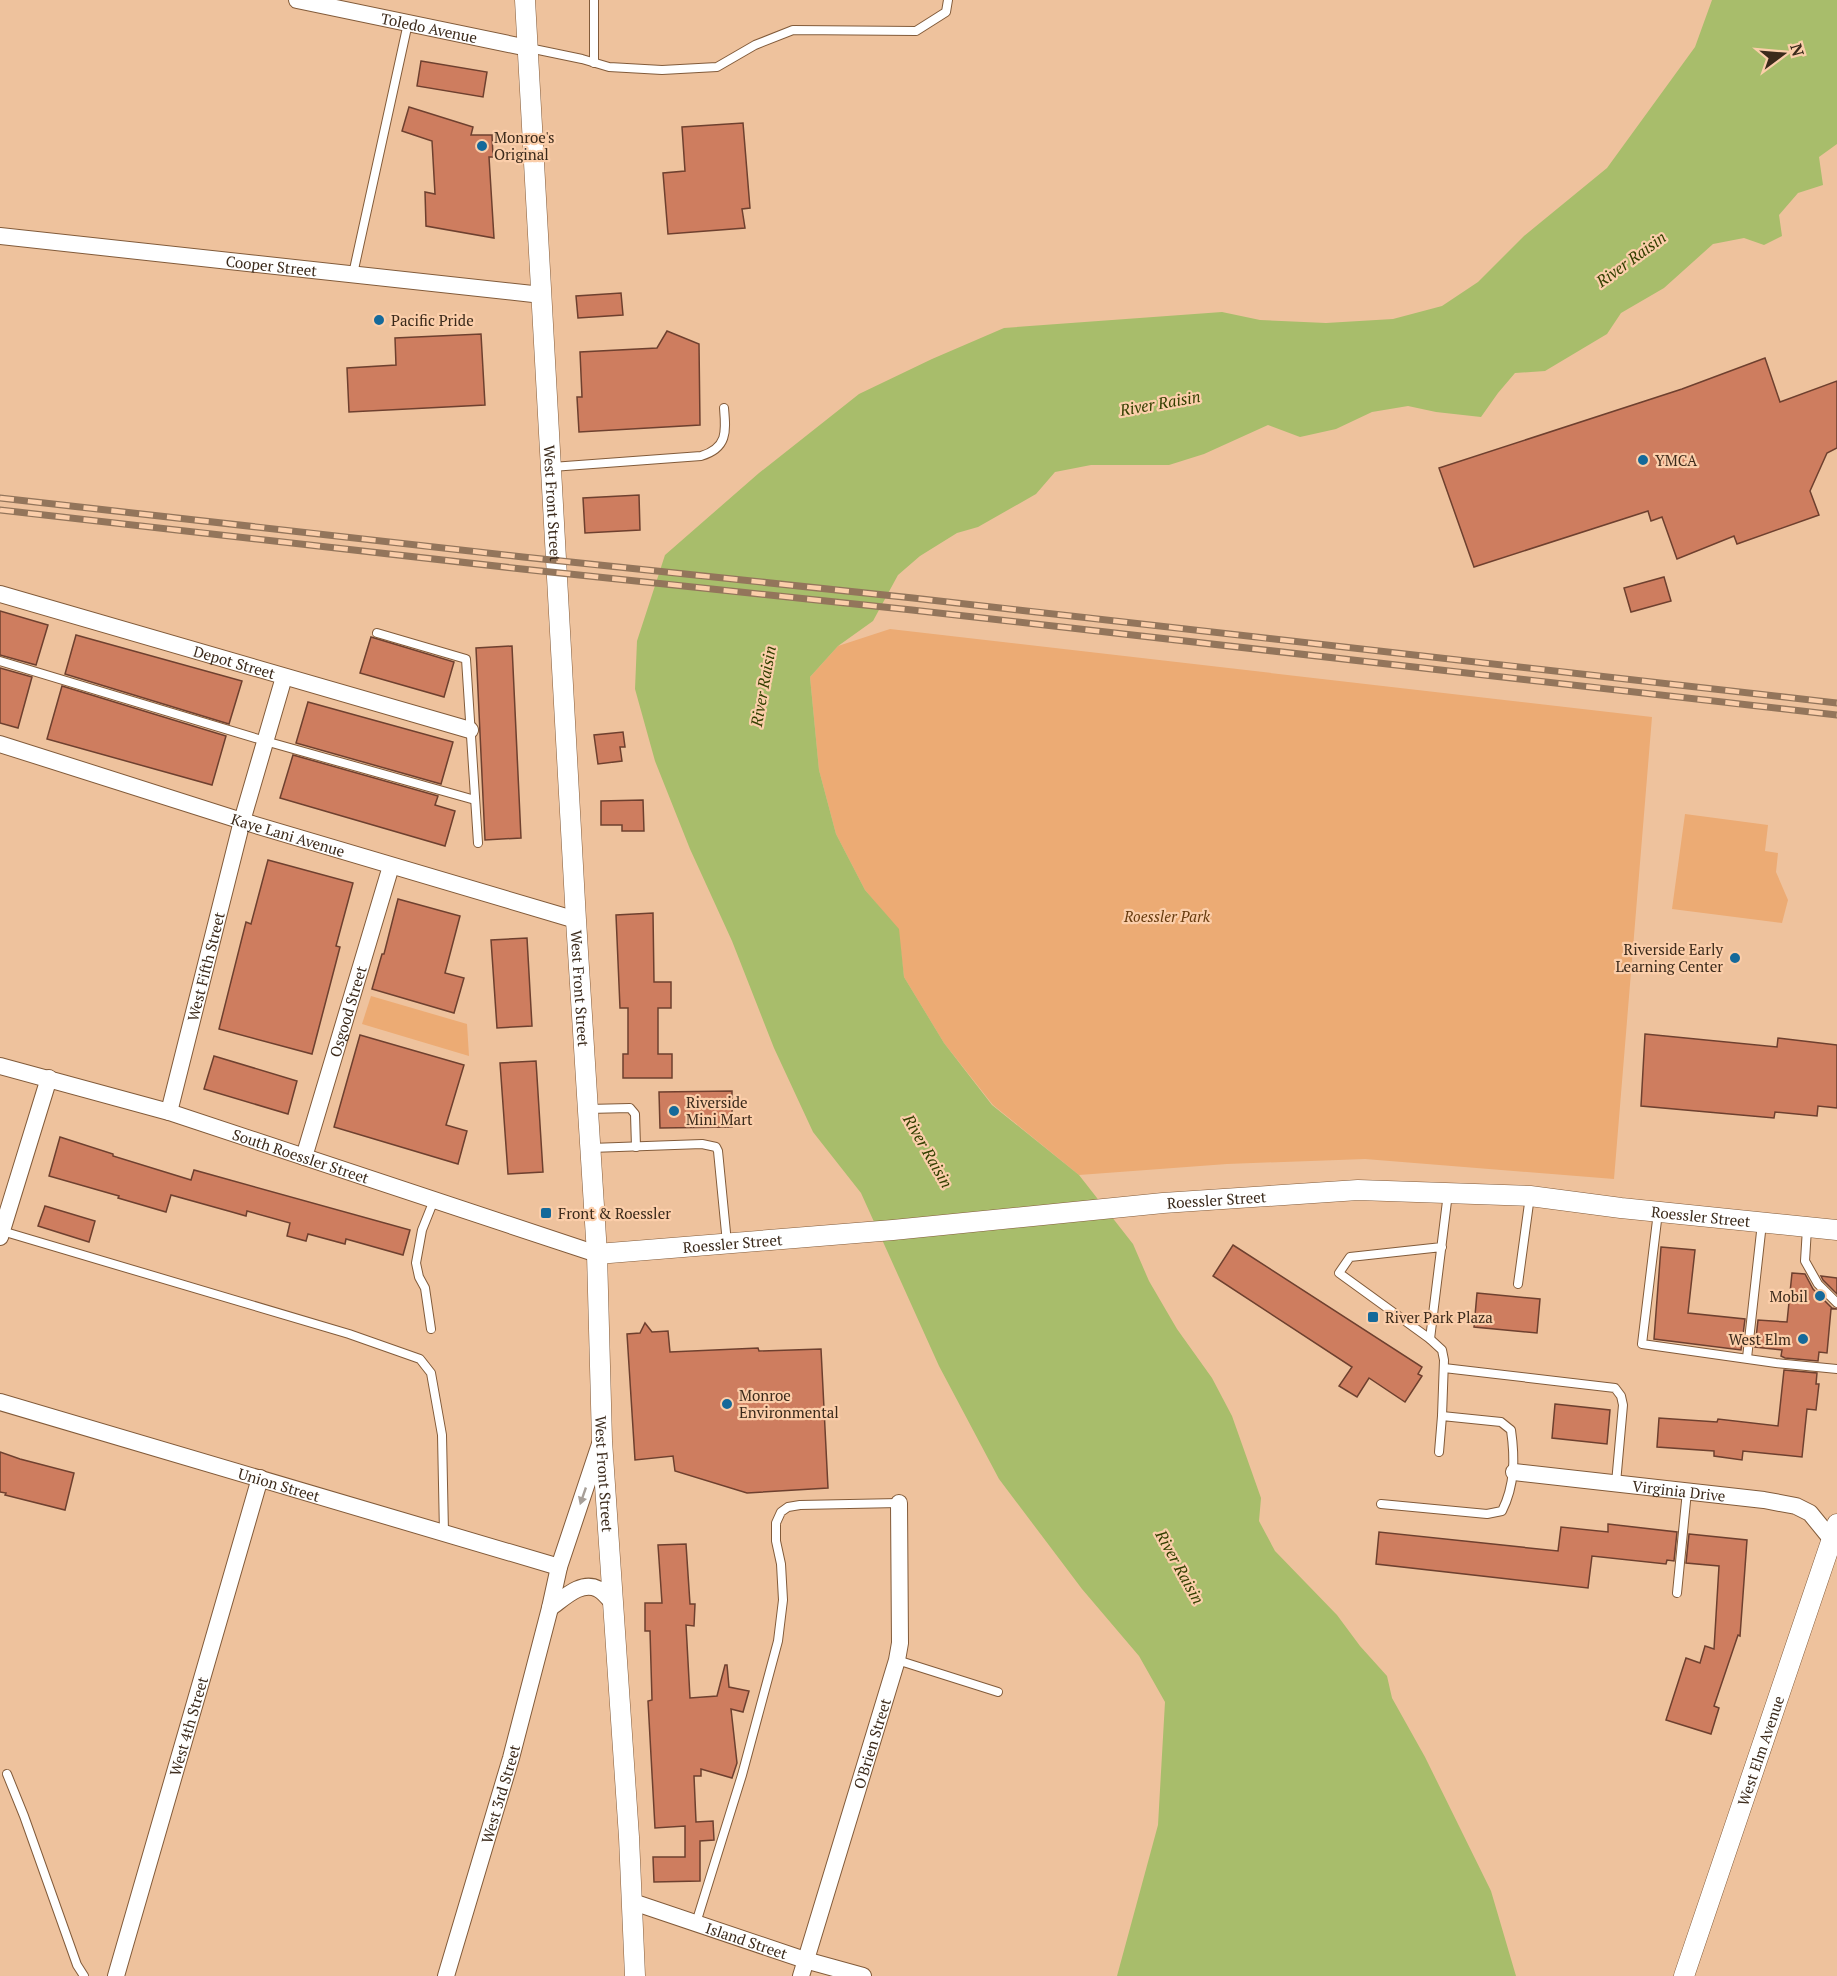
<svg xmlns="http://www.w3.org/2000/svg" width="1837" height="1976" font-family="'PT Serif',serif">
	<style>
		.green { fill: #ecab74 }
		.water { fill: #a8bd6b }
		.building { fill: #ce7d5f; stroke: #6e402f; stroke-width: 1.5 }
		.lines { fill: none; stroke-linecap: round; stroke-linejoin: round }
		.service-casing { stroke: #825b3a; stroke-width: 10 }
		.minor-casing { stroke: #825b3a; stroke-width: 18 }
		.tertiary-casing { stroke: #825b3a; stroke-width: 21 }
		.service { stroke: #fff; stroke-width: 8 }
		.minor { stroke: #fff; stroke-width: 16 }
		.tertiary { stroke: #fff; stroke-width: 20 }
		.rail-casing { stroke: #93755b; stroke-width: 7 }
		.rail { stroke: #fbceaa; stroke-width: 4.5; stroke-dasharray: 14; stroke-linecap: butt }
		.oneway { fill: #a79f98 }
		.poi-dot { fill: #15699a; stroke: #fbceaa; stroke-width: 2 }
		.labels { text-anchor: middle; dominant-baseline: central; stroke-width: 4.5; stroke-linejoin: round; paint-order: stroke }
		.street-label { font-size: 15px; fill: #3b2a1b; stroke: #fbceaa }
		.poi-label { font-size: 15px; fill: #3b2a1b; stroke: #fbceaa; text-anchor: start }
		.park-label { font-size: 15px; font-style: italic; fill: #673b0e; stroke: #fbceaa }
		.water-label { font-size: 16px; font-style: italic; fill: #333f00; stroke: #fbceaa }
	</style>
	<rect width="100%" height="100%" fill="#eec29d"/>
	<g class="green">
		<polygon points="890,629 1652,717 1614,1179 1365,1159 1227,1164 1079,1175 993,1105 944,1043 904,977 898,929 865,890 836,834 819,770 810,677 838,646"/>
		<polygon points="1685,814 1768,825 1765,851 1778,853 1776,872 1788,900 1782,923 1672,909"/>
		<polygon points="371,996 467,1024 469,1056 362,1024"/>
	</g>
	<polygon class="water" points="1712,0 1837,0 1837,144 1819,157 1823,185 1798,193 1779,215 1782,236 1764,245 1744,238 1713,244 1664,288 1621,313 1607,334 1545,371 1515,373 1498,393 1481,417 1436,412 1408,406 1372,412 1336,429 1300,437 1268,425 1204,454 1169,465 1091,465 1055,472 1036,494 978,527 957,533 920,556 898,575 873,621 838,646 810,677 819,770 836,834 865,890 899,929 904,977 944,1043 992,1105 1079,1175 1133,1244 1149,1281 1177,1329 1212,1378 1232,1416 1261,1498 1259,1521 1275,1551 1337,1615 1360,1646 1387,1676 1392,1698 1425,1757 1491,1891 1516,1976 1117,1976 1158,1825 1165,1702 1139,1656 1082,1589 999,1479 939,1366 861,1193 813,1132 774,1048 732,941 690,849 655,761 635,689 637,641 665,555 759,473 859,394 932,359 1004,328 1222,312 1260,320 1326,323 1393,319 1442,306 1478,282 1524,236 1607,168 1695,47"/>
	<g class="building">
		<polygon points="421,61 487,72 483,97 417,86"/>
		<polygon points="409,107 473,127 471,135 492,135 493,157 489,157 494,238 426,226 425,192 435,194 432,141 402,131"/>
		<polygon points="743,123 750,208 742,209 745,228 668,234 663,173 685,171 682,127"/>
		<polygon points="621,293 623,315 578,318 576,296"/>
		<polygon points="667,331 699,344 700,425 579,432 577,397 582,397 580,352 657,348"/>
		<polygon points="481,334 485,405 349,412 347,368 396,365 395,338"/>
		<polygon points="1765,358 1780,402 1837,381 1837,448 1827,453 1810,491 1819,515 1737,544 1734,536 1677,559 1662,517 1651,521 1648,511 1474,567 1439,468 1682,389"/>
		<polygon points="639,495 640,530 585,533 583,498"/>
		<polygon points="1664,577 1671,601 1631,612 1624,588"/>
		<polygon points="0,611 48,625 36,665 0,655"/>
		<polygon points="76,635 242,681 229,724 65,674"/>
		<polygon points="371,637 454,662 444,697 360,673"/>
		<polygon points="512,646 521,838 485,840 476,648"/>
		<polygon points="0,668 32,677 18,728 0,723"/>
		<polygon points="62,686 226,736 212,785 47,739"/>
		<polygon points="308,702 453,742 441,784 296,743"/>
		<polygon points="623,732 625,747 620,747 622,761 598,764 594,735"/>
		<polygon points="293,755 438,796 435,805 455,811 445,846 280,798"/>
		<polygon points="643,800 644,831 622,831 622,825 601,825 601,801"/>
		<polygon points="268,860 353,883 336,946 340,947 312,1054 219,1029 246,922 251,924"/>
		<polygon points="398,899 460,916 445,973 464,978 454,1013 372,989 382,954 384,954"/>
		<polygon points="653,913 654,982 671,982 671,1008 658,1008 658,1054 672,1054 672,1078 623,1078 623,1054 628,1054 628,1008 620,1008 616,915"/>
		<polygon points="527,938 532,1026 497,1028 491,940"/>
		<polygon points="1645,1034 1777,1047 1778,1038 1837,1045 1837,1108 1818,1106 1817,1116 1775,1112 1774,1118 1641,1106"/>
		<polygon points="360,1035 464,1065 446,1125 467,1131 458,1164 334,1127"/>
		<polygon points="214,1056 297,1081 288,1114 204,1089"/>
		<polygon points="536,1061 543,1172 508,1174 500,1063"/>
		<polygon points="732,1091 732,1127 660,1128 659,1092"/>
		<polygon points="60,1137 113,1154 113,1156 191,1180 194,1170 410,1230 403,1255 346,1239 345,1244 308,1234 306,1241 287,1236 290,1223 247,1211 246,1216 232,1212 171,1195 166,1212 118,1198 119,1196 49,1176"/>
		<polygon points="45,1206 95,1221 89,1242 38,1226"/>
		<polygon points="1233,1245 1422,1367 1418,1374 1422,1376 1405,1402 1369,1378 1357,1397 1339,1386 1352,1367 1213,1276"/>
		<polygon points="1661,1247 1695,1250 1688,1313 1745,1319 1741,1350 1654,1339"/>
		<polygon points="1792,1273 1805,1274 1813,1289 1832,1308 1837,1309 1831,1309 1827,1353 1819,1352 1818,1361 1785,1358 1781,1356 1782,1350 1755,1347 1758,1320 1787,1322"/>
		<polygon points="1821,1276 1837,1278 1837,1294 1823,1280"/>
		<polygon points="1477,1293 1540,1299 1537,1333 1474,1327"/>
		<polygon points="645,1323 652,1332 668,1331 670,1352 758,1348 759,1351 821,1349 828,1488 747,1493 675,1471 673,1456 635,1460 627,1334 640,1333"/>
		<polygon points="1784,1370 1817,1373 1816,1384 1819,1384 1816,1410 1807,1409 1802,1457 1743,1451 1742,1460 1714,1456 1714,1451 1657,1447 1659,1418 1717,1422 1718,1419 1778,1426"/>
		<polygon points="1555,1404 1610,1410 1607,1444 1552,1438"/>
		<polygon points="0,1452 20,1459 74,1473 65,1510 5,1495 6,1493 0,1492"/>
		<polygon points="1608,1524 1677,1532 1674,1561 1667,1560 1666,1564 1592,1556 1588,1588 1376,1564 1379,1532 1558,1551 1561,1527 1608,1532"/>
		<polygon points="1689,1534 1747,1540 1740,1636 1738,1635 1714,1706 1719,1708 1711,1734 1666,1720 1686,1658 1700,1663 1705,1646 1714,1649 1719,1566 1686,1563"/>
		<polygon points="686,1544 690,1604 695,1604 694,1626 686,1625 690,1698 717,1696 725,1665 727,1665 729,1687 749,1691 743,1712 731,1709 737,1763 732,1778 701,1769 701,1776 694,1776 696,1822 713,1821 714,1840 700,1841 700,1881 654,1882 653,1857 685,1857 685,1826 655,1828 648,1701 652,1700 650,1631 645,1631 645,1603 662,1603 658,1545"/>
	</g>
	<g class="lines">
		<defs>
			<g id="service">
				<polyline points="529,48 582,59 609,67 662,70 717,67 755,45 793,30 916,31 946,12 948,0"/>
				<polyline points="594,63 594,0"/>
				<polyline points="353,274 408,23"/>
				<path d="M 552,467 L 701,456 C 728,448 726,431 724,408"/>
				<polyline points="377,633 466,659 478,843"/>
				<polyline points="0,661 265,741 475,800"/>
				<polyline points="588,1109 630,1108 635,1114 636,1147"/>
				<polyline points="591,1148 702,1144 716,1147 718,1151 727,1243"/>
				<polyline points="1658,1212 1642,1344 1776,1363 1837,1369"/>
				<polyline points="1807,1228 1805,1261 1818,1284 1837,1303"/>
				<polyline points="2,1231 349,1334 420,1359 431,1373 442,1435 444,1533"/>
				<polyline points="1442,1247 1350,1257 1339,1273 1430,1339 1448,1193"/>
				<polyline points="1518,1284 1530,1196"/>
				<polyline points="431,1329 425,1288 419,1277 416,1263 422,1230 434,1200"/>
				<polyline points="1430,1339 1442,1350 1444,1360 1442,1416"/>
				<polyline points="1747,1358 1762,1223"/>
				<polyline points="1444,1368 1615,1388 1621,1396 1623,1405 1616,1483"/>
				<path d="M 1381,1504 L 1487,1514 L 1502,1511 C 1515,1485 1515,1458 1511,1430 L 1501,1422 L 1442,1416 L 1439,1452"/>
				<polyline points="1677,1593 1687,1491"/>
				<polyline points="897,1660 998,1692"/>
				<polyline points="7,1774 24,1816 77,1965 84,1976"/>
				<polyline points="696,1923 742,1775 778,1641 783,1600 781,1564 776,1541 776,1523 781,1512 788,1507 800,1505 899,1503"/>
			</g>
			<g id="minor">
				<path id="s1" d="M 297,0 L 528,48"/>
				<path id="s2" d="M 0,236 L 542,295"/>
				<path id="s3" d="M 0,594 L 470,730"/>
				<path id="s4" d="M 0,744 L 242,821 L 576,920"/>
				<path id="s5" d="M 0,1066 L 169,1112 L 597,1254"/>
				<path id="s6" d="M 169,1112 L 242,821 L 284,677"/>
				<path id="s7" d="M 304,1157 L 391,866"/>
				<polyline points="0,1237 49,1078"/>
				<path id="s8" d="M 0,1402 L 559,1567"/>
				<path id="s9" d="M 1514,1472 L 1764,1500 L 1796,1506 L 1810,1513 L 1832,1540 L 1837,1543"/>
				<path d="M 550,1608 C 563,1599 581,1580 598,1589 C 604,1592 609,1599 613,1603"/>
				<path id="s10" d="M 633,1902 L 805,1960 L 863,1976"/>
				<path id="s11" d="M 116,1976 L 260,1478"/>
				<path id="s12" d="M 446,1976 L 511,1758 L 550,1608 L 559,1567 L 600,1444"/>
				<path id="s13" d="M 801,1976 L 897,1660 L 900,1643 L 899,1503"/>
			</g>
			<g id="tertiary">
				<path id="s14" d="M 525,0 L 576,920 L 597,1254 L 602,1441 L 629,1837 L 635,1976"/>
				<path id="s15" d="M 597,1254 L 893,1230 L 1163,1203 L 1358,1190 L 1530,1196 L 1621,1208 L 1837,1230"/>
				<path id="s16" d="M 1684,1976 L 1837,1524"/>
			</g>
		</defs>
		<use href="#service" class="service-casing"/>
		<use href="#minor" class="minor-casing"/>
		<use href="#tertiary" class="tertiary-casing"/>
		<use href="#service" class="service"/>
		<use href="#minor" class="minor"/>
		<use href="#tertiary" class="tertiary"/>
		<defs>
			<g id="rail">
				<polyline points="0,498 523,557 913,598 1837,703"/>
				<polyline points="0,510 522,569 912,610 1837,715"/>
			</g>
		</defs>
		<use href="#rail" class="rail-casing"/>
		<use href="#rail" class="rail"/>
	</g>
	<defs><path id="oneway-solid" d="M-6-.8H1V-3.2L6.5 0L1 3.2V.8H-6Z" transform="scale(1.5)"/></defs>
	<use class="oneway" href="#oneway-solid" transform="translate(583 1496) rotate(109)"/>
	<g class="poi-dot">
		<circle cx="482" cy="146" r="6"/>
		<circle cx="379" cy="320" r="6"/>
		<circle cx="1643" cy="460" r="6"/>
		<circle cx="1735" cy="958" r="6"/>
		<circle cx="674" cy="1111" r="6"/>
		<rect x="540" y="1207" width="12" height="12" rx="3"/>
		<circle cx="1820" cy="1296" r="6"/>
		<rect x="1367" y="1311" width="12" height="12" rx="3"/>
		<circle cx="1803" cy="1339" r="6"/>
		<circle cx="727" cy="1404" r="6"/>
	</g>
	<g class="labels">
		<g class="street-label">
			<text stroke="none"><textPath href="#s1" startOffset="135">Toledo Avenue</textPath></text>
			<text stroke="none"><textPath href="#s2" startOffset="273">Cooper Street</textPath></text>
			<text stroke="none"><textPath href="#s14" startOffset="504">West Front Street</textPath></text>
			<text stroke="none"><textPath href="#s3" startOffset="244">Depot Street</textPath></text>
			<text stroke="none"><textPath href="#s4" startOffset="302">Kaye Lani Avenue</textPath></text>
			<text stroke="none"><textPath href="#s6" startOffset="150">West Fifth Street</textPath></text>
			<text stroke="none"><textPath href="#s14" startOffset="990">West Front Street</textPath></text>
			<text stroke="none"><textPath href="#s7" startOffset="152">Osgood Street</textPath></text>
			<text stroke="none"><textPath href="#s5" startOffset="314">South Roessler Street</textPath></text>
			<text stroke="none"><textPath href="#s15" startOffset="622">Roessler Street</textPath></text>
			<text stroke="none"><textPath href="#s15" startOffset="1108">Roessler Street</textPath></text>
			<text stroke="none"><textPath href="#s15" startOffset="136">Roessler Street</textPath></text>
			<text stroke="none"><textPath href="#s14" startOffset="1476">West Front Street</textPath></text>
			<text stroke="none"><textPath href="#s8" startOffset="291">Union Street</textPath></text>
			<text stroke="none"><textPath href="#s9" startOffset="166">Virginia Drive</textPath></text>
			<text stroke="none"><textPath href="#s11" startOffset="260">West 4th Street</textPath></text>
			<text stroke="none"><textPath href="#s13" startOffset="243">O'Brien Street</textPath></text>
			<text stroke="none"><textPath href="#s16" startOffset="238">West Elm Avenue</textPath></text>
			<text stroke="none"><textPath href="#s12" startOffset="190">West 3rd Street</textPath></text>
			<text stroke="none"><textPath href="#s10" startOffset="120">Island Street</textPath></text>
		</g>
		<g class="poi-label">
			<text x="494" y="137">Monroe's<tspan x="494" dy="17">Original</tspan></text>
			<text x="391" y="320">Pacific Pride</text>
			<text x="1655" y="460">YMCA</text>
			<text x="1723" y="949" text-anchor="end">Riverside Early<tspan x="1723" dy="17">Learning Center</tspan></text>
			<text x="686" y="1102">Riverside<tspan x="686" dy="17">Mini Mart</tspan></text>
			<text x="558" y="1213">Front &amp; Roessler</text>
			<text x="1808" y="1296" text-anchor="end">Mobil</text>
			<text x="1385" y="1317">River Park Plaza</text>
			<text x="1791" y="1339" text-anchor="end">West Elm</text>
			<text x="739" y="1395">Monroe<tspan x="739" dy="17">Environmental</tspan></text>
		</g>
		<g class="park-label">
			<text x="1167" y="916">Roessler Park</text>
		</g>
		<g class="water-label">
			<text transform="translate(1631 259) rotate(-36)">River Raisin</text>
			<text transform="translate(1160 403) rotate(-10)">River Raisin</text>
			<text transform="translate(763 686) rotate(-80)">River Raisin</text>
			<text transform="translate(928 1151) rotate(60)">River Raisin</text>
			<text transform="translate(1180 1567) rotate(61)">River Raisin</text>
		</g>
	</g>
	<g transform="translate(1783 54) rotate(74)" stroke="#fbceaa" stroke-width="4.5" paint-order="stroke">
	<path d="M0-4.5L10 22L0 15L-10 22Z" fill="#3b2a1b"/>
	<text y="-9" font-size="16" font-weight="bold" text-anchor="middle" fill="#3b2a1b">N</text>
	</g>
</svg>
